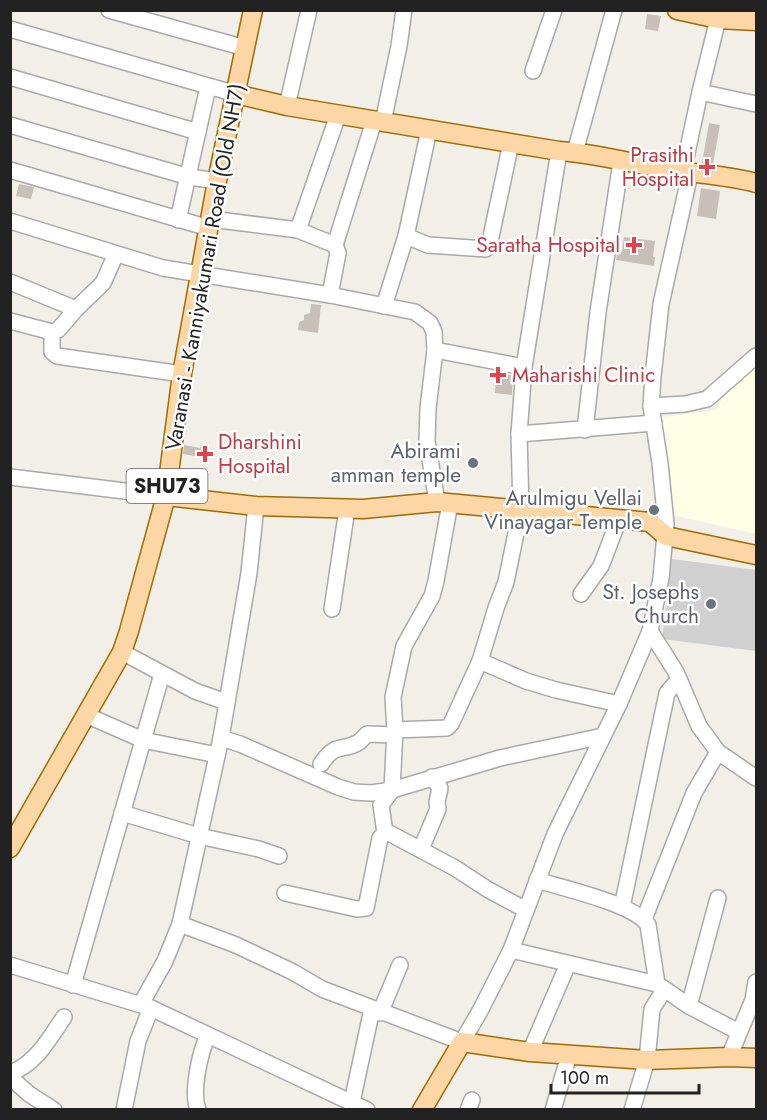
<svg xmlns="http://www.w3.org/2000/svg" width="767" height="1120" font-family="Jost,sans-serif">
	<style>
		.education { fill: #ffffe5 }
		.religious { fill: #d0d0d0 }
		.building { fill: #c7bfb8 }
		.lines { fill: none; stroke-linecap: round; stroke-linejoin: round }
		.minor-casing { stroke: #a9a9a9; stroke-width: 18 }
		.major-casing { stroke: #a06b00; stroke-width: 21 }
		.minor { stroke: #fff; stroke-width: 15 }
		.major { stroke: #fcd6a4; stroke-width: 18 }
		.health-dot { fill: #e0444e; stroke: #fff; stroke-width: 2 }
		.worship-dot { fill: #6b7280; stroke: #fff; stroke-width: 2 }
		.labels { text-anchor: middle; dominant-baseline: central; stroke-width: 5; stroke-linejoin: round; paint-order: stroke }
		.shield { fill: #fff; stroke: #646464; stroke-width: 1.5 }
		.shield-label { font-size: 20px; font-weight: bold; fill: #222 }
		.health-label { font-size: 21px; fill: #be3a42; stroke: #fff; text-anchor: end }
		.street-label { font-size: 21px; fill: #222; stroke: #fff }
		.worship-label { font-size: 21px; fill: #5b616d; stroke: #fff; text-anchor: end }
	</style>
	<rect width="100%" height="100%" fill="#f2efe9"/>
	<polygon class="education" points="756,367 756,534 673,515 662,417 716,410 725,393"/>
	<polygon class="religious" points="672,559 756,570 756,651 662,639"/>
	<g class="building">
		<polygon points="647,14 661,16 658,31 645,29"/>
		<polygon points="709,123 720,125 713,164 702,163"/>
		<polygon points="19,184 34,187 31,199 16,196"/>
		<polygon points="701,188 720,191 716,219 697,216"/>
		<polygon points="624,237 655,241 653,257 655,257 654,266 616,260 617,251 622,252"/>
		<polygon points="311,304 321,305 318,333 298,330 299,322 304,320 304,315 310,313"/>
		<polygon points="496,374 513,375 512,395 495,393"/>
		<polygon points="184,445 200,448 201,445 208,446 206,458 183,454"/>
	</g>
	<g class="lines">
		<defs>
			<g id="minor">
				<polyline points="109,10 245,48"/>
				<polyline points="10,29 236,94"/>
				<polyline points="533,71 554,10"/>
				<polyline points="10,77 198,132"/>
				<polyline points="700,92 756,104"/>
				<polyline points="287,106 309,10"/>
				<polyline points="383,122 399,46 404,10"/>
				<polyline points="10,125 189,177 217,181"/>
				<polyline points="559,151 524,367 519,434 521,509 506,582 496,608 480,661 526,681 556,690 619,704"/>
				<polyline points="575,152 614,10"/>
				<polyline points="10,170 209,228"/>
				<polyline points="683,172 700,92 718,19"/>
				<polyline points="211,219 298,230 335,245 338,253 330,295"/>
				<polyline points="178,220 208,87"/>
				<polyline points="10,221 163,268 330,295 415,312 430,323 434,332 435,350 524,367"/>
				<polyline points="298,230 338,115"/>
				<polyline points="406,236 428,245 486,249 489,246 511,143"/>
				<polyline points="335,245 374,121"/>
				<polyline points="10,282 76,309"/>
				<polyline points="384,306 406,236 429,130"/>
				<polyline points="10,321 52,332 58,330 76,309 103,283 116,254"/>
				<polyline points="52,332 52,352 57,356 182,374"/>
				<polyline points="435,350 428,408 427,441 437,502"/>
				<polyline points="651,406 685,404 707,399 756,356"/>
				<polyline points="585,430 598,312 621,162"/>
				<polyline points="519,434 654,423"/>
				<polyline points="10,477 166,496"/>
				<polyline points="581,594 601,566 619,519"/>
				<polyline points="332,609 347,509"/>
				<polyline points="650,631 676,672 699,726 718,752 756,778"/>
				<polyline points="122,652 195,691 226,702"/>
				<polyline points="86,715 143,740 217,755"/>
				<polyline points="395,730 447,728 451,724 480,661"/>
				<polyline points="221,738 240,744 338,787 354,792 371,793 392,790 500,758 603,736"/>
				<path d="M 321,764 C 337,740 343,753 359,742 C 362,740 364,737 367,734 L 395,735"/>
				<polyline points="122,813 199,836 259,849 279,856"/>
				<polyline points="385,833 381,805 392,790 395,730 393,697 404,646 432,596 436,581 450,503"/>
				<polyline points="421,849 438,809 437,802 440,788 432,777"/>
				<path d="M 537,880 C 562,888 635,904 648,925 L 657,984 L 689,1006 L 739,1032"/>
				<polyline points="285,893 357,909 366,908 380,838 385,833 389,833 455,868 487,889 526,910"/>
				<polyline points="622,907 667,693 678,680"/>
				<polyline points="644,919 694,793 718,752"/>
				<polyline points="180,924 236,945 293,972 322,989 462,1042 480,1011 511,950 555,834 619,704 650,631 661,578 666,524 660,463 651,406 653,376 661,304 690,174"/>
				<polyline points="511,950 657,984"/>
				<polyline points="10,965 151,1008 367,1110"/>
				<polyline points="73,985 162,674"/>
				<polyline points="141,1004 165,961 180,924 221,738 249,573 256,506"/>
				<polyline points="689,1006 718,898"/>
				<polyline points="380,1013 400,965"/>
				<polyline points="530,1052 568,964"/>
				<polyline points="729,1057 753,1000 756,982"/>
				<path d="M 10,1073 C 35,1065 50,1038 64,1017"/>
				<polyline points="10,1077 29,1094 54,1110"/>
				<polyline points="352,1102 372,1009"/>
				<polyline points="124,1110 138,1041 151,1008"/>
				<path d="M 198,1110 C 191,1091 200,1053 208,1035"/>
				<polyline points="468,1110 472,1100"/>
				<polyline points="553,1110 569,1055"/>
				<polyline points="632,1110 647,1060 652,1009 664,990"/>
			</g>
			<g id="major">
				<polyline points="677,10 718,19 756,21"/>
				<path d="M 236,94 L 287,106 L 559,151 C 594,153 630,163 665,169 C 695,174 727,175 756,183"/>
				<polyline points="166,496 256,506 363,509 437,502 650,522 666,536 756,555"/>
				<polyline points="10,848 122,652 129,631 166,496 182,374 217,181 253,10"/>
				<polyline points="422,1110 462,1042 530,1052 647,1060 729,1057 756,1058"/>
			</g>
		</defs>
		<use href="#minor" class="minor-casing"/>
		<use href="#major" class="major-casing"/>
		<use href="#minor" class="minor"/>
		<use href="#major" class="major"/>
	</g>
	<g class="health-dot">
		<path d="M704 158h6v6h6v6h-6v6h-6v-6h-6v-6h6z"/>
		<path d="M631 236h6v6h6v6h-6v6h-6v-6h-6v-6h6z"/>
		<path d="M495 366h6v6h6v6h-6v6h-6v-6h-6v-6h6z"/>
		<path d="M202 445h6v6h6v6h-6v6h-6v-6h-6v-6h6z"/>
	</g>
	<g class="worship-dot">
		<circle cx="473" cy="463" r="6"/>
		<circle cx="654" cy="510" r="6"/>
		<circle cx="711" cy="604" r="6"/>
	</g>
	<g class="labels">
		<rect class="shield" x="126.5" y="469" width="81" height="34" rx="4.5"/>
		<g class="shield-label">
			<text x="167" y="486">SHU73</text>
		</g>
		<g class="health-label">
			<text x="694" y="155">Prasithi<tspan x="694" dy="24">Hospital</tspan></text>
			<text x="620" y="245">Saratha Hospital</text>
			<text x="512" y="375" text-anchor="start">Maharishi Clinic</text>
			<text x="218" y="442" text-anchor="start">Dharshini<tspan x="218" dy="24">Hospital</tspan></text>
		</g>
		<g class="street-label">
			<text transform="translate(205 267) rotate(-80)">Varanasi - Kanniyakumari Road (Old NH7)</text>
		</g>
		<g class="worship-label">
			<text x="461" y="451">Abirami<tspan x="461" dy="24">amman temple</tspan></text>
			<text x="642" y="498">Arulmigu Vellai<tspan x="642" dy="24">Vinayagar Temple</tspan></text>
			<text x="699" y="592">St. Josephs<tspan x="699" dy="24">Church</tspan></text>
		</g>
	</g>
	<rect width="767" height="1120" fill="none" stroke="#222222" stroke-width="24"/>
	<path d="M551 1084v9h148v-9" fill="none" stroke="#222222" stroke-width="3"/>
	<text x="560" y="1084" font-size="18" fill="#222222" stroke="#ffffff" stroke-width="4.5" paint-order="stroke">100 m</text>
</svg>
